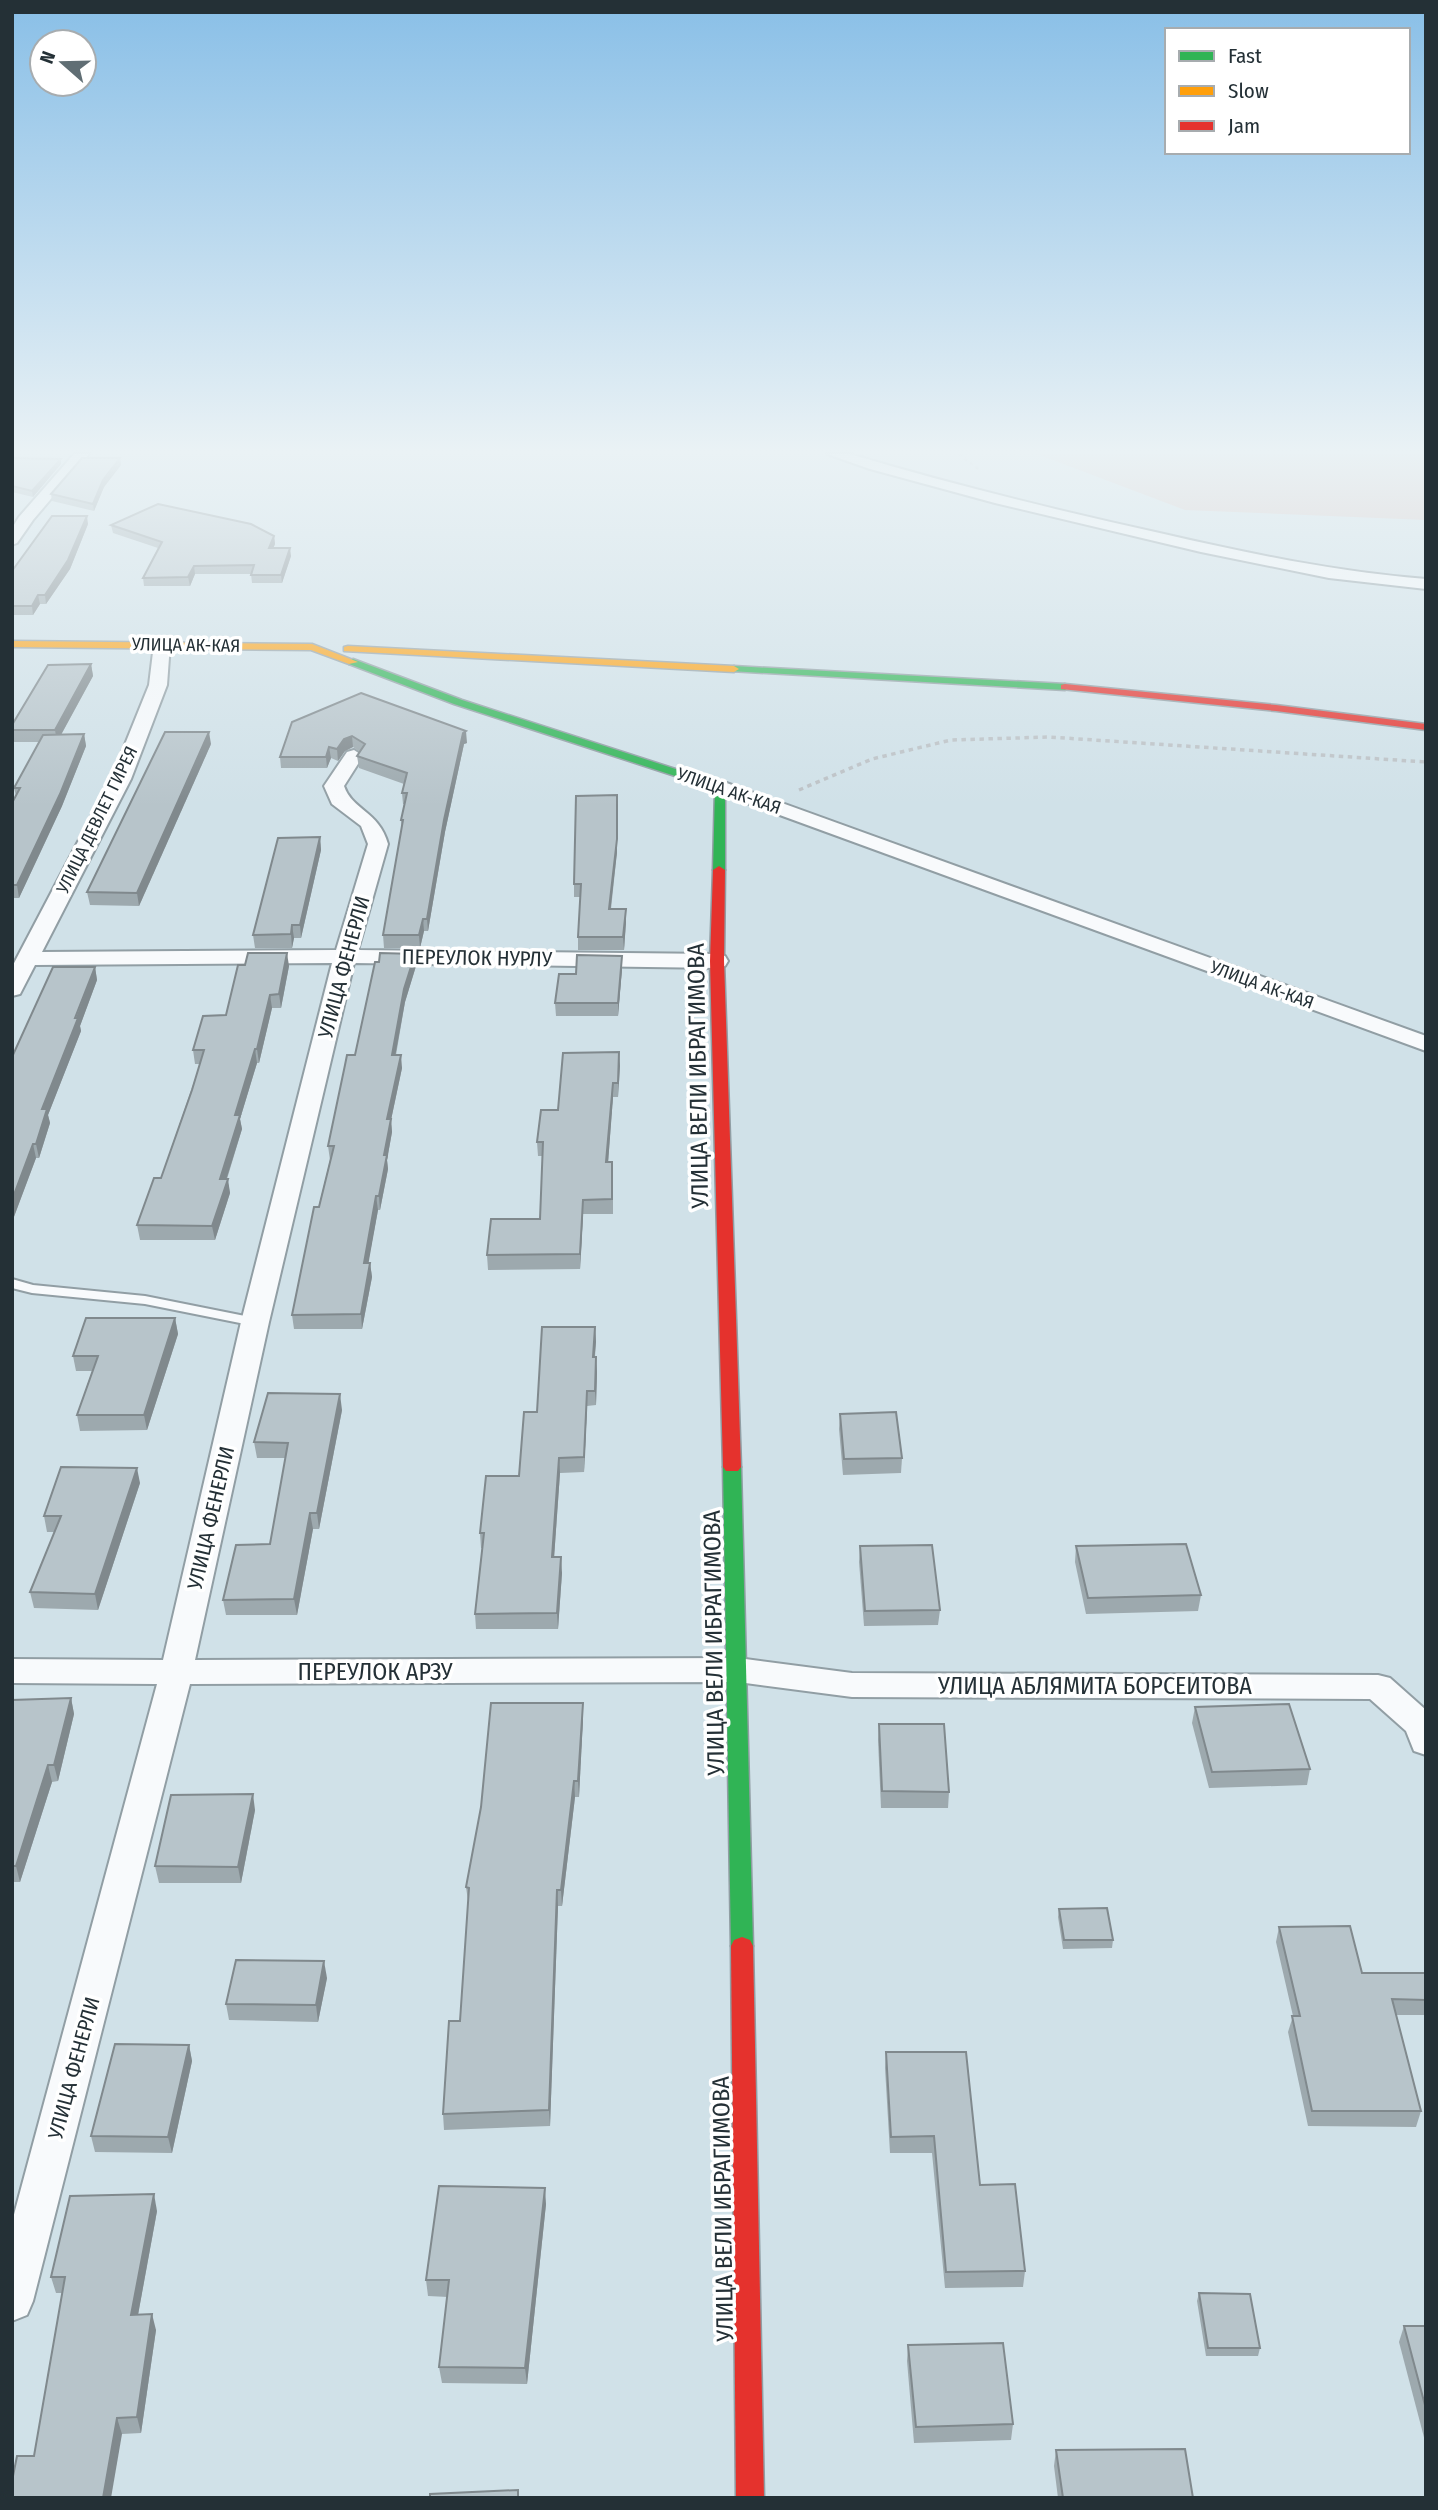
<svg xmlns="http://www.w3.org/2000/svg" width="1438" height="2510" font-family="'Fira Sans Condensed',sans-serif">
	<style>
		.green { fill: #d9c1bc }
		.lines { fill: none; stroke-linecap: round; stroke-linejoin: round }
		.lane-casing { stroke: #919ea4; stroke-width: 4 }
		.street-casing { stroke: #919ea4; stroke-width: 4 }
		.fast-casing { stroke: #919ea4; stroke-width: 3 }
		.slow-casing { stroke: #919ea4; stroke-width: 3 }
		.jam-casing { stroke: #919ea4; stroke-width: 3 }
		.path-far1 { stroke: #bcc1c5; stroke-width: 2.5; stroke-dasharray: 3.5 3.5; stroke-linecap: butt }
		.path { stroke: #bcc1c5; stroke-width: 3.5; stroke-dasharray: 4.5 4.5; stroke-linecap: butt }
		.lane { fill: #f8fafc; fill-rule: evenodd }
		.street { fill: #f8fafc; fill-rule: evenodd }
		.fast { fill: #30b455; fill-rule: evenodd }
		.slow { fill: #ff9f0a; fill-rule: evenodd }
		.jam { fill: #e5322d; fill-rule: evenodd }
		.wall { fill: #9da9ae }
		.shaded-wall { fill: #80898d }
		.building { fill: #b7c4ca; stroke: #80898d; stroke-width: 2 }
		.labels { text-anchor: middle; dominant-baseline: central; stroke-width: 7; stroke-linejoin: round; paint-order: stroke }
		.far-street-label { font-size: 18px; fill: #243036; stroke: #fff }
		.street-label { font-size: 21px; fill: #243036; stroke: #fff }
		.near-street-label { font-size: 24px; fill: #243036; stroke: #fff }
	</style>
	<rect width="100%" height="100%" fill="#d0e1e8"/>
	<polygon class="green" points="1037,454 1426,454 1426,520 1185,510"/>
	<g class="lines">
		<defs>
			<polygon id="lane" points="12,1279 33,1285 145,1296 255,1318 262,1322 255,1326 145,1304 32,1293 12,1288"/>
			<g id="street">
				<polygon points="74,454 89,454 33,520 17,543 12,545 12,528 19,517"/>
				<path d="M 827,454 L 850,454 C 954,485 1059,511 1164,534 C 1251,554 1337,572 1426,579 L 1426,589 L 1329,578 L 1201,552 L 995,503 L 870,469 Z"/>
				<path d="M 162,639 L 170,644 L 167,685 L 131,779 L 42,952 L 336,950 L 368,844 L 361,826 L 332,804 L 324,786 L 347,752 L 354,750 L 363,756 L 344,786 C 352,810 379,811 388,844 L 358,950 L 717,954 L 725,956 L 728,961 L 725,966 L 717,968 L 354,963 L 269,1322 L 195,1660 L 738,1658 L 852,1673 L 1378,1675 L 1390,1678 L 1426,1710 L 1426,1755 L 1414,1751 L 1406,1731 L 1370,1699 L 852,1697 L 738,1682 L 190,1684 L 33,2301 L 27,2315 L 12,2321 L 12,2222 L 157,1684 L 12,1683 L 12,1659 L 163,1660 L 241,1322 L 332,963 L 35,965 L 20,994 L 12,996 L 12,967 L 111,779 L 149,685 L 154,644 Z"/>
				<polygon points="721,781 1426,1036 1426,1051 714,791 711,787"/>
			</g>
			<g id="fast">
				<polygon points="353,659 462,700 725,785 725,870 719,874 713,870 715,789 454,704 349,664 348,662"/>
				<polygon points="734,666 1065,684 1070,687 1065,690 730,671 729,669"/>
				<polygon points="732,1461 738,1463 741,1467 753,1946 750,1952 742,1955 734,1952 731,1946 723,1467 726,1463"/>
			</g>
			<g id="slow">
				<polygon points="12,641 312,644 358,662 349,664 311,650 12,647"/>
				<polygon points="348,646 734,666 739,669 734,672 344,651 344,647"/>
			</g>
			<g id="jam">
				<polygon points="1065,684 1276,705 1426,724 1426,730 1276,711 1061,689 1061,685"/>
				<polygon points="719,866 725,870 724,961 741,1467 738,1471 726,1471 723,1467 710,961 713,870"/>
				<polygon points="742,1937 750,1940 753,1946 764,2498 736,2498 731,1946 734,1940"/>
			</g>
		</defs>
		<use href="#lane" class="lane-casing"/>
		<use href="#street" class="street-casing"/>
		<use href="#fast" class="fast-casing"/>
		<use href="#slow" class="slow-casing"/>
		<use href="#jam" class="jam-casing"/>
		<polyline class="path-far1" points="959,454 981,471"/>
		<polyline class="path" points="799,790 872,759 951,740 1049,737 1426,762"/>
		<use href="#lane" class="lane"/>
		<use href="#street" class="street"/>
		<use href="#fast" class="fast"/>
		<use href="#slow" class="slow"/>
		<use href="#jam" class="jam"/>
	</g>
	<g class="wall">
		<polygon points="12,458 61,459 61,464 33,497 12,492"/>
		<polygon points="121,465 104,487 94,511 52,501 51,494"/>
		<polygon points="88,524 70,569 46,604 40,604 33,615 12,615 12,571"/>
		<polygon points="111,525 274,536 275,544 273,548 291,556 282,583 252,583 251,574 195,574 190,586 144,586 143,578 158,548 113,533"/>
		<polygon points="91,664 93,676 61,735 84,734 86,746 62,806 19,898 12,898 12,803 16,796 14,788 39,742 12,742 12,725"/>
		<polygon points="292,722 467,743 464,744 445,832 428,931 424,931 420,948 384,948 383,935 402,830 401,820 404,804 403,804 402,793 404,784 359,768 357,756 360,752 353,747 345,751 338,761 331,758 327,768 281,768 280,757"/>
		<polygon points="211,744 139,906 90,905 87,892"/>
		<polygon points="320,837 321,850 301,938 294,938 292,948 255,948 253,935"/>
		<polygon points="617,852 611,909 626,909 626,922 624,950 578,950 578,937 580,897 574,897 574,884"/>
		<polygon points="415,954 416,966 405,1002 396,1055 402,1068 391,1120 392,1132 387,1160 388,1169 380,1210 378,1210 368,1263 370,1263 372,1277 362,1329 294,1329 292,1315 330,1160 328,1146 355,1055"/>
		<polygon points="622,956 622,969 618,1016 556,1016 555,1003 576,974"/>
		<polygon points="245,965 289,966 281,1008 272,1008 259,1063 257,1063 240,1119 242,1129 227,1179 230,1193 215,1240 140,1240 137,1225 161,1178 200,1064 195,1064 193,1050 226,1015"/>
		<polygon points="95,967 97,980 80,1026 81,1031 48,1115 50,1123 39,1158 36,1158 12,1222 12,1057"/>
		<polygon points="619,1052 618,1097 613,1097 608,1162 613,1176 613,1214 583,1214 580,1269 488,1270 487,1255 540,1219 543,1156 538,1156 537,1142 558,1110"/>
		<polygon points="175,1318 178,1334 147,1430 80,1431 77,1415 92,1371 76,1371 73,1356"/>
		<polygon points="595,1327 596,1342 595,1357 597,1372 596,1405 587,1406 584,1472 560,1473 554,1557 562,1573 558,1629 476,1629 475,1614 482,1548 481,1548 480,1533 519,1476 537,1412"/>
		<polygon points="342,1410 319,1529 313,1529 297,1615 226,1615 223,1600 270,1544 286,1458 257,1458 254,1442"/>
		<polygon points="840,1414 902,1458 901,1473 843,1475 839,1429"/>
		<polygon points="140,1483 98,1610 34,1608 30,1592 55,1532 47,1532 44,1516"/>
		<polygon points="860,1546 940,1610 938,1625 864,1626 859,1562"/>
		<polygon points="1076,1546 1201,1595 1198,1611 1086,1614 1075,1562"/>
		<polygon points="71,1698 74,1714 58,1781 52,1782 20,1882 12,1882 12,1700"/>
		<polygon points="1195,1707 1310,1769 1307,1785 1209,1788 1192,1723"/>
		<polygon points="583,1719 579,1797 575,1797 562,1906 558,1906 550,2126 444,2130 443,2114 460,2021 468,1901 466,1887"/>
		<polygon points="879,1724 949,1792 948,1808 881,1808 878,1740"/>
		<polygon points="255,1810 241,1883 159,1883 155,1866"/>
		<polygon points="1059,1909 1113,1940 1112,1948 1063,1949 1058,1917"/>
		<polygon points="1279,1927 1362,1973 1426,1973 1426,2015 1396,2015 1421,2111 1416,2127 1308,2126 1288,2032 1293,2016 1276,1942"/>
		<polygon points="327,1978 318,2022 229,2020 226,2004"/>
		<polygon points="189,2045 192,2061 172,2153 95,2152 91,2136"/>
		<polygon points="886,2052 980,2185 1025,2271 1023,2287 945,2288 932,2153 890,2153 885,2068"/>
		<polygon points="546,2204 527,2384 442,2383 439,2367 448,2297 428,2296 426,2280"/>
		<polygon points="157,2211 138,2315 156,2330 141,2433 122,2434 34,2456 62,2293 56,2293 51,2277"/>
		<polygon points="1199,2293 1260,2348 1258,2356 1206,2356 1197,2301"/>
		<polygon points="1404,2326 1426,2326 1426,2445 1399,2342"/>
		<polygon points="908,2345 1013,2424 1011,2440 914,2443 907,2361"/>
		<polygon points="1056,2450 1193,2498 1058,2498 1054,2466"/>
	</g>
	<g class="shaded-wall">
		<polygon points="120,458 121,465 104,487 94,511 93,504 103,480"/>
		<polygon points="61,459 61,464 33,497 32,491"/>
		<polygon points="87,516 88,524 70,569 46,604 45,595"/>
		<polygon points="274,536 275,544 270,556 269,548"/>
		<polygon points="290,548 291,556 282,583 281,575"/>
		<polygon points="194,566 195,574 190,586 188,577"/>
		<polygon points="38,595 40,604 33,615 32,606"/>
		<polygon points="91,664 93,676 57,742 55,730"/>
		<polygon points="466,731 467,743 464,744 445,832 428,931 427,919 444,820 463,733"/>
		<polygon points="209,732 211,744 139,906 137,893"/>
		<polygon points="84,734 86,746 62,806 19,898 17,885"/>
		<polygon points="352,736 353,747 345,751 338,761 337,749 344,739"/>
		<polygon points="329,747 331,758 327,768 326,757"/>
		<polygon points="617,795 617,852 609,922 609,909"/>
		<polygon points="320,837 321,850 301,938 300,925"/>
		<polygon points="626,909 626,922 624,950 623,937"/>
		<polygon points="423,919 424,931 420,948 419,935"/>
		<polygon points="292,925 294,938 292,948 291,934"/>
		<polygon points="287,953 289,966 281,1008 279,994"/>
		<polygon points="415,954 416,966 405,1002 393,1068 392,1055 404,989"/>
		<polygon points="622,956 622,969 618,1016 618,1003"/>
		<polygon points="95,967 97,980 80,1026 81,1031 48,1115 50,1123 39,1158 36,1144 42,1109"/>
		<polygon points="270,995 272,1008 259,1063 257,1049"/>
		<polygon points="255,1049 257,1063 240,1119 242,1129 222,1193 220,1179 235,1115"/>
		<polygon points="619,1052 620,1066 618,1097 618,1083"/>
		<polygon points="401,1055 402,1068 391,1120 392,1132 387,1160 388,1169 380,1210 379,1196 384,1155 387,1119"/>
		<polygon points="613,1083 613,1097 607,1177 606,1162"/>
		<polygon points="33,1144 36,1158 12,1222 12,1200"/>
		<polygon points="228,1179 230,1193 215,1240 212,1226"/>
		<polygon points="376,1196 378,1210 366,1277 364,1263"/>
		<polygon points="583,1200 583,1214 580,1269 580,1254"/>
		<polygon points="370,1263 372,1277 362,1329 361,1314"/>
		<polygon points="175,1318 178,1334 147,1430 144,1415"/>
		<polygon points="595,1327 596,1342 593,1372 593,1357"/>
		<polygon points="596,1357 597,1372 596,1405 595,1391"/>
		<polygon points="587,1391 587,1406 584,1472 584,1457"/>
		<polygon points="340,1394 342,1410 319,1529 317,1513"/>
		<polygon points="559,1458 560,1473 553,1573 552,1557"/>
		<polygon points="137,1468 140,1483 98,1610 95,1594"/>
		<polygon points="310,1513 313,1529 297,1615 294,1599"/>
		<polygon points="561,1557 562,1573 558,1629 557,1613"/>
		<polygon points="71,1698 74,1714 58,1781 54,1765"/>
		<polygon points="583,1703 583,1719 579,1797 578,1781"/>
		<polygon points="48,1765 52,1782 20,1882 16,1866"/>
		<polygon points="574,1781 575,1797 562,1906 561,1890"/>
		<polygon points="253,1794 255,1810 241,1883 238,1867"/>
		<polygon points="557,1890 558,1906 550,2126 549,2110"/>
		<polygon points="324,1961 327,1978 318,2022 316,2005"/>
		<polygon points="189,2045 192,2061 172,2153 168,2137"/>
		<polygon points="545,2188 546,2204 527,2384 525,2368"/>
		<polygon points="154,2194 157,2211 135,2331 131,2315"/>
		<polygon points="152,2314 156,2330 141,2433 137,2417"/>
		<polygon points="117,2418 122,2434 111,2498 103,2498"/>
	</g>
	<g class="building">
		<polygon points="12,458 61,459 32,491 12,486"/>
		<polygon points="82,458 120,458 103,480 93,504 51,494"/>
		<polygon points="158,504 251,524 274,536 269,548 290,548 281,575 251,575 254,565 194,566 188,577 143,578 162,542 111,525"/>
		<polygon points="52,516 87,516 68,560 45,595 38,595 32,606 12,606 12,571"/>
		<polygon points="91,664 55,730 12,730 12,725 48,665"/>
		<polygon points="361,693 466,731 463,733 444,820 427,919 423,919 419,935 383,935 403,820 401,820 407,793 402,793 407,773 357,756 365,744 352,736 344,739 337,749 329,747 326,757 280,757 292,722"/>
		<polygon points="165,732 209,732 137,893 87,892"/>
		<polygon points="84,734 60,794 17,885 12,885 12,803 20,788 14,788 43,735"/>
		<polygon points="617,795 617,839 609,909 626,909 623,937 578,937 581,884 574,884 576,796"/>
		<polygon points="320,837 300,925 292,925 291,934 253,935 278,838"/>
		<polygon points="248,953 287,953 279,994 270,995 257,1049 255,1049 235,1115 240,1115 220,1179 228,1179 212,1226 137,1225 154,1178 161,1178 192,1090 204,1050 193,1050 203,1016 226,1015 238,965 245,965"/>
		<polygon points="380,953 415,954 404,989 392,1055 401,1055 387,1119 391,1119 384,1155 387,1155 379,1196 376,1196 364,1263 370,1263 361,1314 292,1315 314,1207 319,1207 334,1146 328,1146 345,1065 347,1055 355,1055 375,962 379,962"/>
		<polygon points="577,955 622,956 618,1003 555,1003 559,974 576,974"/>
		<polygon points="53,967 95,967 75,1018 78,1018 42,1109 47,1109 36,1144 33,1144 12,1200 12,1057"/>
		<polygon points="619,1052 618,1083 613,1083 606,1162 612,1162 612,1199 583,1200 580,1254 487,1255 491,1219 540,1219 543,1142 537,1142 541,1110 558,1110 563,1053"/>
		<polygon points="86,1318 175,1318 144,1415 77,1415 98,1356 73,1356"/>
		<polygon points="542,1327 595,1327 593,1357 596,1357 595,1391 587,1391 584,1457 559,1458 552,1557 561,1557 557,1613 475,1614 484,1533 480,1533 486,1476 519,1476 524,1412 537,1412"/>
		<polygon points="268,1393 340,1394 317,1513 310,1513 294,1599 223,1600 236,1545 270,1544 288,1443 254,1442"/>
		<polygon points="896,1412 902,1458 844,1459 840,1414"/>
		<polygon points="61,1467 137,1468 95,1594 30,1592 61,1516 44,1516"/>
		<polygon points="1186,1544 1201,1595 1088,1598 1076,1546"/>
		<polygon points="932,1545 940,1610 865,1611 860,1546"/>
		<polygon points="71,1698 54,1765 48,1765 16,1866 12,1866 12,1700"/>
		<polygon points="491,1703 583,1703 578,1781 574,1781 561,1890 557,1890 549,2110 443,2114 449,2021 460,2021 469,1888 466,1887 481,1807"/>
		<polygon points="1289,1704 1310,1769 1212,1772 1195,1707"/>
		<polygon points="879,1724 944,1724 949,1792 882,1791"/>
		<polygon points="253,1794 238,1867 155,1866 171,1795"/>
		<polygon points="1107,1908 1113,1940 1064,1940 1059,1909"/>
		<polygon points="1350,1926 1362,1973 1426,1973 1426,2000 1392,1999 1421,2111 1312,2111 1292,2016 1300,2016 1279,1927"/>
		<polygon points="236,1960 324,1961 316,2005 226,2004"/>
		<polygon points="115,2044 189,2045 168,2137 91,2136"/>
		<polygon points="886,2052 966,2052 980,2185 1015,2184 1025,2271 946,2272 934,2136 891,2137"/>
		<polygon points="439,2186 545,2188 525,2368 439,2367 449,2280 426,2280"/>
		<polygon points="154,2194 131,2315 152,2314 137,2417 117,2418 103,2498 12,2498 12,2481 17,2456 34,2456 65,2277 51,2277 70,2196"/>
		<polygon points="1199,2293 1250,2294 1260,2348 1208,2348"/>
		<polygon points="1404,2326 1426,2326 1426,2409"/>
		<polygon points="1003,2343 1013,2424 916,2427 908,2345"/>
		<polygon points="1185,2449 1193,2498 1063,2498 1056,2450"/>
		<polygon points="518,2490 518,2498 430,2498 430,2494"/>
	</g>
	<linearGradient id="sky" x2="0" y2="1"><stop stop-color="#89bfe7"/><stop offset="0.56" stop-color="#eaf2f5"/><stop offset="1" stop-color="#eaf2f5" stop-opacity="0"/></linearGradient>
	<rect width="1438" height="806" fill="url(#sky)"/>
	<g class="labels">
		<g class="far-street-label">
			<text transform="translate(186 645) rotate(1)">УЛИЦА АК-КАЯ</text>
			<text transform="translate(729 791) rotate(19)">УЛИЦА АК-КАЯ</text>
			<text transform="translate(97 820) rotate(-64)">УЛИЦА ДЕВЛЕТ ГИРЕЯ</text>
			<text transform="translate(1262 985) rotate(20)">УЛИЦА АК-КАЯ</text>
		</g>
		<g class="street-label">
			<text transform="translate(477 958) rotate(1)">ПЕРЕУЛОК НУРЛУ</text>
			<text transform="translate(344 967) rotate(-75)">УЛИЦА ФЕНЕРЛИ</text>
			<text transform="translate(211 1518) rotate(-77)">УЛИЦА ФЕНЕРЛИ</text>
			<text transform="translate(74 2068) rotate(-75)">УЛИЦА ФЕНЕРЛИ</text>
		</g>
		<g class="near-street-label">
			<text transform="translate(698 1076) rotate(-91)">УЛИЦА ВЕЛИ ИБРАГИМОВА</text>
			<text transform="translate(714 1643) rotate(-91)">УЛИЦА ВЕЛИ ИБРАГИМОВА</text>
			<text x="375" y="1672">ПЕРЕУЛОК АРЗУ</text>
			<text x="1095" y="1686">УЛИЦА АБЛЯМИТА БОРСЕИТОВА</text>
			<text transform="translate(723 2209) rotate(-91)">УЛИЦА ВЕЛИ ИБРАГИМОВА</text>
		</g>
	</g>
	<rect width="1438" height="2510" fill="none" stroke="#243036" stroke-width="28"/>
	<rect x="1165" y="28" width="245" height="126" fill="#ffffff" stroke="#a7acaf" stroke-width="2"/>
	<rect x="1179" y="51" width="35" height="10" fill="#30b455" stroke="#a7acaf" stroke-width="2"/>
	<text x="1228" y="63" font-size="21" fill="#243036">Fast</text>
	<rect x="1179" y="86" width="35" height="10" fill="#ff9f0a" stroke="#a7acaf" stroke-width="2"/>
	<text x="1228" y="98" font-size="21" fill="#243036">Slow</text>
	<rect x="1179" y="121" width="35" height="10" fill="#e5322d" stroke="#a7acaf" stroke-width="2"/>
	<text x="1228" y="133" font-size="21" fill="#243036">Jam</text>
	<g transform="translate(63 63) rotate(290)"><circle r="33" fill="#ffffff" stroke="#a7acaf" stroke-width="2"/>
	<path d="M0-5L12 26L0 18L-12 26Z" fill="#606e74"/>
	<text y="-10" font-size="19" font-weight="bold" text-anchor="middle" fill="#243036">N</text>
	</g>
</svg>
